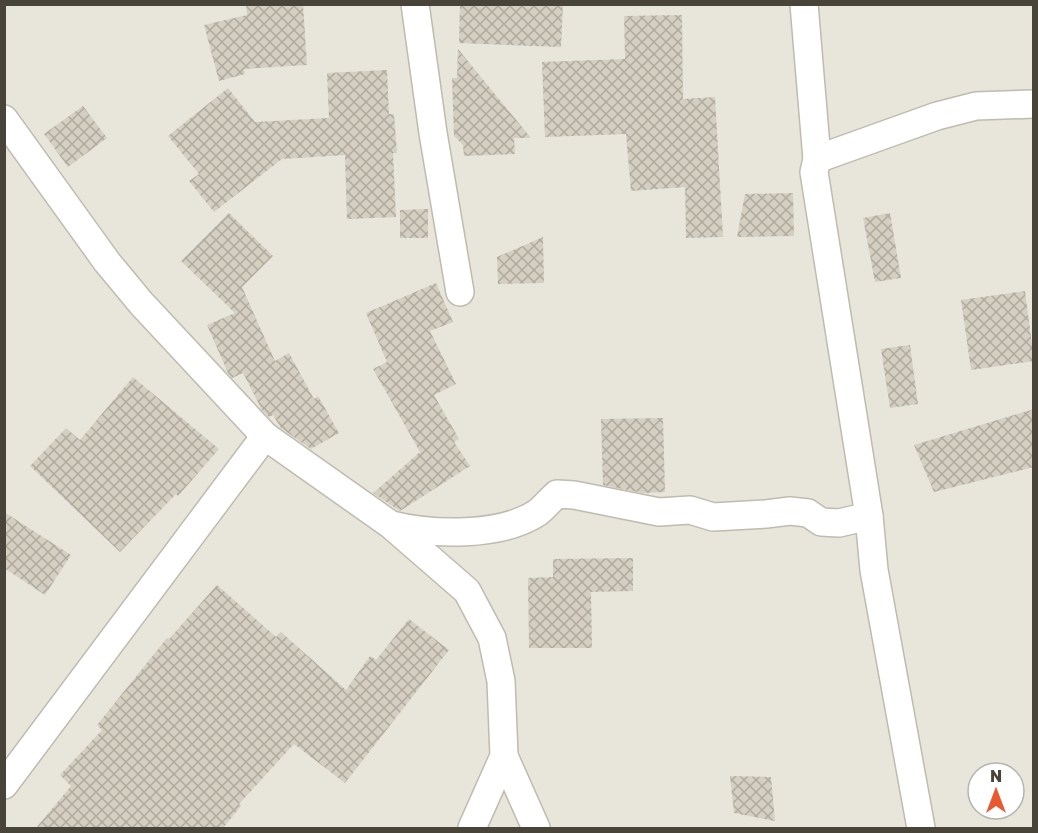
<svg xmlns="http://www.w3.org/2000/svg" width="1038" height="833" font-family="'Golos Text',sans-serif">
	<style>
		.residential { fill: #e8e5da; fill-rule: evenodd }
		.building { fill: url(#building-cross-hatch) }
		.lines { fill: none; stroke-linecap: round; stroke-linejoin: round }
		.minor-casing { stroke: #bfbbaf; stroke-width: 30 }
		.minor { stroke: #fff; stroke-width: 27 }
	</style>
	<defs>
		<pattern id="building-cross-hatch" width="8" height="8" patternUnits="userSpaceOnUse" patternTransform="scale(1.5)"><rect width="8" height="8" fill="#d5cfc2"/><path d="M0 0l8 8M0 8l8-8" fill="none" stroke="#afaa9f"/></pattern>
	</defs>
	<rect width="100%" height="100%" fill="#f4f2ec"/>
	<path class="residential" d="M 5,5 L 1033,5 L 1033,828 L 5,828 ZM 978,773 L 1014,773 L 1014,809 L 978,809 Z"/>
	<g class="building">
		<polygon points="246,4 303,4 307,65 244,69 245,74 219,81 204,25 247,15"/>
		<polygon points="460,4 563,4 561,47 459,43"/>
		<polygon points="682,15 683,99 715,97 723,237 686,238 685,187 631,191 626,134 545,137 542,62 625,59 624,16"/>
		<polygon points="458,49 531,138 514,138 515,154 464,156 463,145 454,136 452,78 457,78"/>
		<polygon points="387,70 389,114 394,114 397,153 393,153 396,217 347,219 345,155 282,159 214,212 189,181 199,174 168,136 228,88 255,122 329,118 327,73"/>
		<polygon points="83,106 107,138 68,167 44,134"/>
		<polygon points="793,193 794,236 737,237 745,194"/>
		<polygon points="428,209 428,238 400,238 400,210"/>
		<polygon points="229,213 273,256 242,287 275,361 289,353 314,399 318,396 339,433 311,449 281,428 273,415 269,417 262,410 243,373 232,378 228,373 207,325 235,313 181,261"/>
		<polygon points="890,213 901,278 875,282 863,218"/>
		<polygon points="543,237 544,283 498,284 497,257"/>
		<polygon points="436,283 453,322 430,331 456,384 434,395 459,439 454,442 470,466 400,511 373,493 420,452 373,369 387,362 366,313"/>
		<polygon points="1025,291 1034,361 971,370 961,300"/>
		<polygon points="910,345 918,404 890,408 881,349"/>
		<polygon points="133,377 219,449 178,496 176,494 120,552 30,466 66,428 80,440"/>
		<polygon points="1034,409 1034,467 934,492 914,445"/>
		<polygon points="663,418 665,492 643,493 603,485 601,419"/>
		<polygon points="4,512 71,555 45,595 4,568"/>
		<polygon points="633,558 633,591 591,592 592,648 529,648 528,578 553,577 553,559"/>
		<polygon points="217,585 276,637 281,632 346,690 370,656 376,660 409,619 449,650 345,783 294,744 239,804 241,806 223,828 36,828 71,786 60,775 102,730 97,725 167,638 169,639"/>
		<polygon points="730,776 771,777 775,821 734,813"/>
	</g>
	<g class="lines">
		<defs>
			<g id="minor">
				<polyline points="415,4 433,133 460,292"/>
				<polyline points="804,4 817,159"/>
				<polyline points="4,119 107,262 141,303 265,436 391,525 467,591 492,638 501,681 504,756 472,828"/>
				<polyline points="869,516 814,172 817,159 937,116 976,106 1034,104"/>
				<path d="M 392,525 C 433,535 500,537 537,513 C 544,508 550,500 557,494 L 574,495 L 659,512 L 690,510 L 713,517 L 766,514 L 790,511 L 808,513 L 821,522 L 839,523 L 869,516 L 874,570 L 921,828"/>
				<polyline points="504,756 536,828"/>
				<polyline points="4,785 265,436"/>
			</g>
		</defs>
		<use href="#minor" class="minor-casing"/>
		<use href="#minor" class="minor"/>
	</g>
	<rect width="1038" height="833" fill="none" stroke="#48443a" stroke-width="12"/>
	<g transform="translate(996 791)"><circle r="28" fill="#ffffff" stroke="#b6b4b0" stroke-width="1.5"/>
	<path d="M0-4.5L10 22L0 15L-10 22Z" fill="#e9582e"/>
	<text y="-9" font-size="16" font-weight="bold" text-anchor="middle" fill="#48443a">N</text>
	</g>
</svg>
